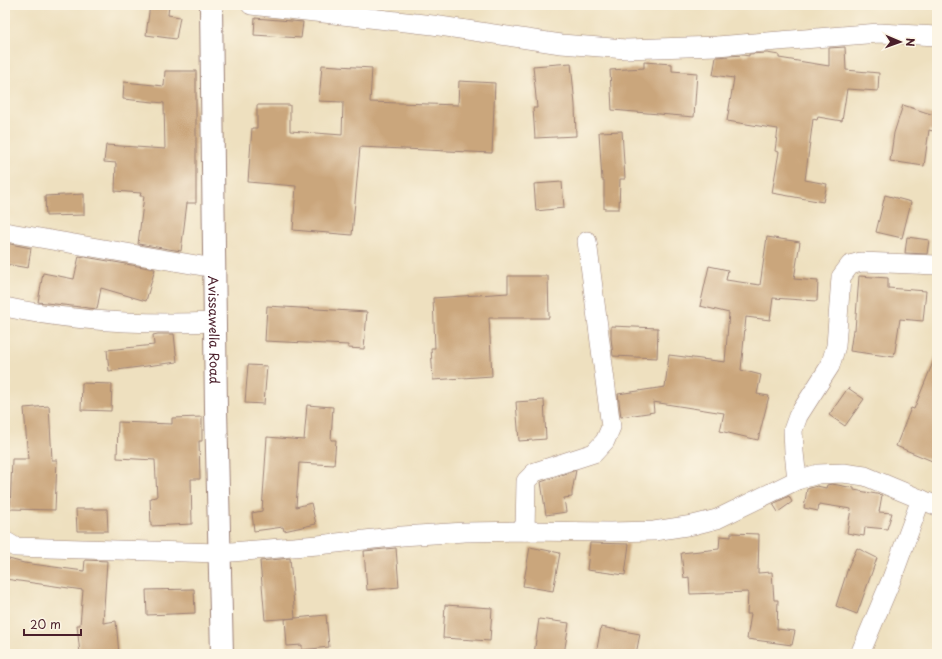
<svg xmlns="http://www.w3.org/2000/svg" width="942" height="659" font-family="'Playpen Sans',sans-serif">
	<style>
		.building { fill: #caa67b }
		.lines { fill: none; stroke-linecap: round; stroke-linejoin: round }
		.minor-casing { stroke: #9c8075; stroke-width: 20 }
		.primary-casing { stroke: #9c8075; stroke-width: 24 }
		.minor { stroke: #fff; stroke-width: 19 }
		.primary { stroke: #fff; stroke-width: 22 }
		.labels { text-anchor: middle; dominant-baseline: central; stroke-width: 3; stroke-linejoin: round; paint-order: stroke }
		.street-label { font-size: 13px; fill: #4a1f2b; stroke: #fcf5e5 }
	</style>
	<rect width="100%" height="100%" fill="#fcf5e5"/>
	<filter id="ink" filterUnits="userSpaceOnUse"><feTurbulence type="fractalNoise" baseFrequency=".025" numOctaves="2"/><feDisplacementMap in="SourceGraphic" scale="8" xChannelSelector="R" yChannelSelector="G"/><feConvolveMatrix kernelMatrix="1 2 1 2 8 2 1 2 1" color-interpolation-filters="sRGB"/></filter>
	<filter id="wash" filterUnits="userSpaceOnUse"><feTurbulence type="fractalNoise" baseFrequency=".012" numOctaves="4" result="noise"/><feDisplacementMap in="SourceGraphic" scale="16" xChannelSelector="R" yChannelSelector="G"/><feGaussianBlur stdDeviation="0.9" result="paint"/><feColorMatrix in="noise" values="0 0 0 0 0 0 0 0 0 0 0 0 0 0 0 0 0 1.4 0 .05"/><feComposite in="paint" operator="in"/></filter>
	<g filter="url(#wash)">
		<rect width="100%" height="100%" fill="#eee0bf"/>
		<g id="blocks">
			<g class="building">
				<polygon points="150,5 169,5 168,15 180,17 176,39 146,35"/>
				<polygon points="255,18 303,22 301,38 254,35"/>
				<polygon points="845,47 846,70 879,73 878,91 847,89 842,121 818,117 817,120 813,119 805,180 827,184 823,202 772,193 779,152 775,151 778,129 727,121 734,78 713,75 716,57 743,55 749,56 749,54 767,53 779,55 779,58 829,66 829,48"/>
				<polygon points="644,62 672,64 672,71 697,73 694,117 612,110 610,70 644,68"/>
				<polygon points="571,63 575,105 576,136 535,138 533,108 537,108 533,66"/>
				<polygon points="322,65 372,68 370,102 458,105 459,81 495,83 492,153 360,147 352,235 293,230 296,186 248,182 252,128 257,128 257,105 290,105 290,131 342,135 343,102 319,101"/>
				<polygon points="165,71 196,71 196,203 187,203 181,251 138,244 144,196 140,196 141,193 115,191 116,163 104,162 106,145 165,149 164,103 123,99 124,82 164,86"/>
				<polygon points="903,105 937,116 937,132 929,130 924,166 890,161 894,133"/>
				<polygon points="622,131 625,179 620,179 619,209 604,209 604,180 602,180 599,132"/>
				<polygon points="562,182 564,208 536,211 534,184"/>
				<polygon points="84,194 84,215 46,216 45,196"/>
				<polygon points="885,195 911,202 902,238 876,232"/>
				<polygon points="767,237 800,242 794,279 818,281 817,301 773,298 770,320 746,317 741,370 761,375 757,394 769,396 758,440 720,431 724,413 653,402 654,412 621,417 618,394 665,387 669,355 725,362 729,313 700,306 709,266 728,270 726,280 760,285"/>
				<polygon points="907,237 929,240 927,254 905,253"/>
				<polygon points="5,243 31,248 28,268 5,264"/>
				<polygon points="79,256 155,269 146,301 101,288 97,309 38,302 43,273 74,279"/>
				<polygon points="508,276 548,276 549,318 489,318 492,376 433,380 431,348 435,348 433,298 508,293"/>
				<polygon points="859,276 888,278 888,288 926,291 923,321 900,319 894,357 850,351 853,330 855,330"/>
				<polygon points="267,306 367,312 364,349 348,348 348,345 265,341"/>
				<polygon points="611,326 658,328 657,358 613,356 611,338"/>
				<polygon points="158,334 174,334 177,362 109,371 107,350 154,345 153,335"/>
				<polygon points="936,355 937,355 937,463 896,446 911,408 914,409"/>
				<polygon points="248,365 267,366 264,404 245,403"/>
				<polygon points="82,383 112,384 111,411 81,410"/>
				<polygon points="848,388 864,399 845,426 829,415"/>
				<polygon points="544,400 546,439 519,441 516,402"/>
				<polygon points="307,405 333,407 331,440 336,440 334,465 299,463 296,507 311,503 316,524 284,531 283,527 254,531 252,513 262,511 267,437 304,440"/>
				<polygon points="49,406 52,460 57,460 55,510 10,509 12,459 28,459 24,408"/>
				<polygon points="202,417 202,441 199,441 200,479 191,479 192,524 151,526 150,498 157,497 155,460 117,458 118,422 172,424 172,418"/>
				<polygon points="576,470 572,492 572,497 564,498 566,512 546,515 541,482"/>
				<polygon points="832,484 854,488 854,490 882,495 879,512 892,513 887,529 865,527 864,536 847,533 851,509 819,504 818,511 804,508 807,489 817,486 826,488 827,485"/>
				<polygon points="789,496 792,502 778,512 773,504"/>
				<polygon points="76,509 107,509 108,531 77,531"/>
				<polygon points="731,533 759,534 758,573 772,572 774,600 778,600 777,629 795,631 792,645 747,639 751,614 747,614 748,592 690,594 689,577 684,578 681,553 719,549 720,536 731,537"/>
				<polygon points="590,543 629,544 625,575 587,570"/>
				<polygon points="530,547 560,553 553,591 523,586"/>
				<polygon points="396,548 399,587 367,590 364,551"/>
				<polygon points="857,548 877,558 857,614 836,606 849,565"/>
				<polygon points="5,558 24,563 84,571 85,560 107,561 103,623 116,621 119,654 80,654 77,625 80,625 83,590 5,579"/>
				<polygon points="290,558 295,618 265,620 260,561"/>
				<polygon points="194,589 195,613 147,615 146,590"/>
				<polygon points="445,605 492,608 490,641 443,638"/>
				<polygon points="326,615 329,647 302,650 302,645 287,646 285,619"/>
				<polygon points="539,619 569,623 564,654 534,654"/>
				<polygon points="601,627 640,634 636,654 596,654"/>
			</g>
		</g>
	</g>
	<g filter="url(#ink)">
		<use href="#blocks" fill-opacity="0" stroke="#9c8075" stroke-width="1"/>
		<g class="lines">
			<defs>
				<g id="minor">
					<polyline points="251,5 433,25 561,44 626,49 717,46 879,33 937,36"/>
					<polyline points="5,232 214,268"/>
					<path d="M 5,307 C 75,322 143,325 215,322"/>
					<polyline points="797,480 794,452 793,430 798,416 830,366 836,346 841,277 850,265 861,262 937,265"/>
					<polyline points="525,531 526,481 535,472 594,453 605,441 611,427 587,241"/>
					<polyline points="5,541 15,547 219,553 318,545 402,536 465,532 525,531 610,532 654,531 693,525 717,519 797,480 818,474 843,473 865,476 937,506"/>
					<polyline points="860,654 892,578 921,499"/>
				</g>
				<g id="primary">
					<path id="s1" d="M 211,5 L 216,409 L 222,654"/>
				</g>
			</defs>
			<use href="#minor" class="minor-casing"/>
			<use href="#primary" class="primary-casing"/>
			<use href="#minor" class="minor"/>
			<use href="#primary" class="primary"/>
		</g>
	</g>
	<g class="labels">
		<g class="street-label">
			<text stroke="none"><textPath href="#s1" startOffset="325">Avissawella Road</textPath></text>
		</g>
	</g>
	<rect width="942" height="659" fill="none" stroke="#fcf5e5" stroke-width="20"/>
	<g transform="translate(900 42) rotate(92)" stroke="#fcf5e5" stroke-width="3" paint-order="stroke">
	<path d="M0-3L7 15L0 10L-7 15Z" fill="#4a1f2b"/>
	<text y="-6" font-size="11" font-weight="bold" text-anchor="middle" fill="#4a1f2b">N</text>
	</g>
	<path d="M24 629v6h57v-6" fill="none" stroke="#4a1f2b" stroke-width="2"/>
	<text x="30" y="629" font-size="12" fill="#4a1f2b" stroke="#fcf5e5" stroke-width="3" paint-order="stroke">20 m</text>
</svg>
